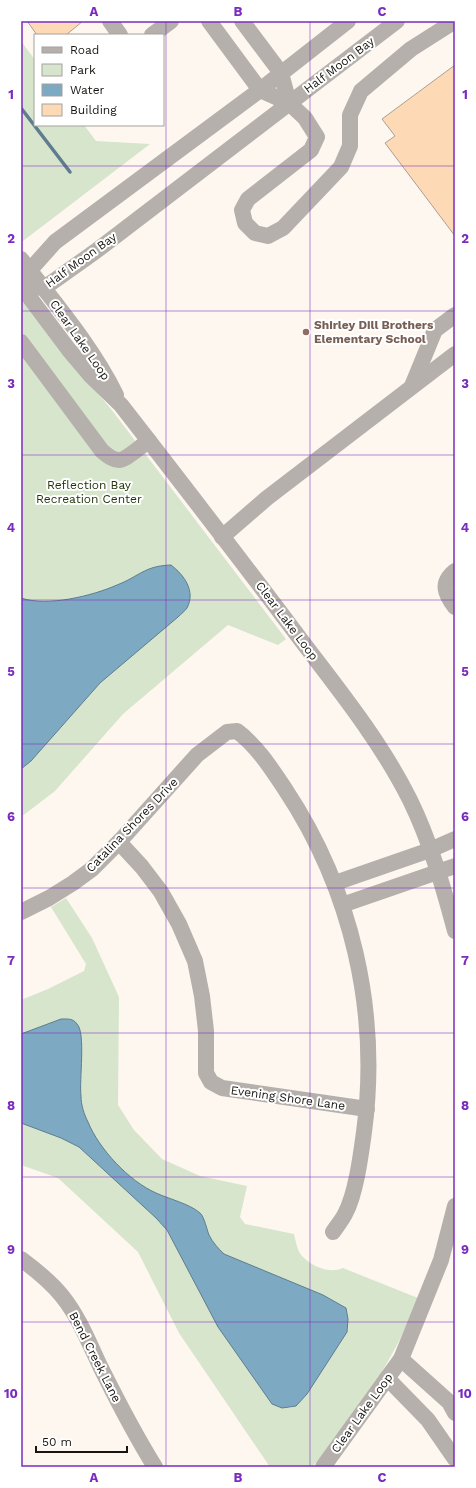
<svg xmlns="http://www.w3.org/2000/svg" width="476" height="1488" font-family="'Work Sans',sans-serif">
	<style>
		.green { fill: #d6e5cb }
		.water { fill: #7ea9c3; stroke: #5f7d8e }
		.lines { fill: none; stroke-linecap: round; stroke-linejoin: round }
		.stream { stroke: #5f7d8e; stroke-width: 3.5 }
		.building { fill: #fdd9b6; stroke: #aba096 }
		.minor { stroke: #b5b0ac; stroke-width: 16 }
		.grid { fill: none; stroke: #7b2cbf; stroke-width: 1; stroke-opacity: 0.55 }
		.education-dot { fill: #8d6e63; stroke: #fff; stroke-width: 1.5 }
		.labels { text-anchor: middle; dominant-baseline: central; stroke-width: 4; stroke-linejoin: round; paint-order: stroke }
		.street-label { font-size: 12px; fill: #181511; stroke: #fff }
		.education-label { font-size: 12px; font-weight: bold; fill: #785e54; stroke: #fff; text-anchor: start }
		.park-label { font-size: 12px; fill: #21360a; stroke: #fff }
		.neatline { fill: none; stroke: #7b2cbf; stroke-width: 1.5 }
		.grid-label { font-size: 13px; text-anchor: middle; font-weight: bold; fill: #7b2cbf }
	</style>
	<rect width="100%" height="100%" fill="#fef7f0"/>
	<g class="green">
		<polygon points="21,41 35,60 35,125 84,125 96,141 150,144 23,241 21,239"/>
		<polygon points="21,297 69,359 111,409 286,639 278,645 228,625 123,714 55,791 21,817"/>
		<path d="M 66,898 L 92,938 L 119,997 L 118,1105 L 134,1130 L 162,1159 L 200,1176 L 247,1186 L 240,1217 L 245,1224 L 294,1234 C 296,1242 297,1251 303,1257 C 313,1267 330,1274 343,1268 L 418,1298 C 410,1317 402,1337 392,1354 C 370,1394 344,1434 312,1467 L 270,1467 L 179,1333 L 138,1252 L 58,1178 L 21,1165 L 21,1000 L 48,989 L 84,971 L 86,964 L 51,907 Z"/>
	</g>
	<g class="water">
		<path d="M 171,565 C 184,575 196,591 187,608 C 185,611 181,614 178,617 L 100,683 L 31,761 L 21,769 L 21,598 C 47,607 92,596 117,585 C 140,576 144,566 171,565 Z"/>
		<path d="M 61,1019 C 67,1019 73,1018 77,1024 C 86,1033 79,1081 81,1096 C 81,1105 84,1114 88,1122 C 99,1149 129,1181 156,1193 C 169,1199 190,1204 200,1213 C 204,1216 207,1230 209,1235 C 213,1243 218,1248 224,1254 L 323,1295 L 346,1308 L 348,1319 L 347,1332 L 307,1394 L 296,1406 L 282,1408 L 272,1404 L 218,1327 L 167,1230 L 156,1218 L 79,1147 L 61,1138 L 21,1123 L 21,1034 Z"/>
	</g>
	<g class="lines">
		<polyline class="stream" points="21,108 70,172"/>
	</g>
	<g class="building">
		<polygon points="27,21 83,21 66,35 37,35"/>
		<polygon points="455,65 455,236 385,143 395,136 382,119"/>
	</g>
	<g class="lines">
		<g class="minor">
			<polyline points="110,21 120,35"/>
			<polyline points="209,21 260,90 289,103 305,118 317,137 311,150 248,199 242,210 245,223 255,233 268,236 283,228 341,167 350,146 350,115 361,91 411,49 455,21"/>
			<polyline points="242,21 281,73 289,103"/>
			<polyline points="152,35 171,21"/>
			<path d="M 21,259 C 54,302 92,346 116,395"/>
			<path d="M 21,286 L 69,350 L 91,376 L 121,405 L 149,441 C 200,507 251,573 301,640 C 340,691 381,742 410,800 C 430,841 443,886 455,931"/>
			<polyline points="21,286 44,288 96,251 397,21"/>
			<polyline points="21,287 30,270 55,242 260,90 348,21"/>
			<path d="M 21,342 L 102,451 C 107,455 112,460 119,460 C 126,460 142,445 149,441"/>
			<polyline points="412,386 435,330 455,315"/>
			<polyline points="222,537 267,498 455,354"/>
			<path d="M 455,571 C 440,583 445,594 455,607"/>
			<polyline points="119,842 142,867 161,892 179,924 195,961 202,996 206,1031 206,1073 211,1082 222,1088 367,1109"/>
			<polyline points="335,883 430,850 455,839"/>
			<polyline points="342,905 455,866"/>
			<path d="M 21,912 L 49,898 L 73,883 L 92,869 L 119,842 L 197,755 L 227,732 L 237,731 C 257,746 271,768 285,789 C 352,890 380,1012 364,1132 C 361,1154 356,1194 345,1214 C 342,1220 337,1226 333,1232"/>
			<path d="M 21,1259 C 36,1270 50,1281 62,1296 C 79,1317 89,1343 101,1368 C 118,1402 135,1435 155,1467"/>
			<polyline points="401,1359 449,1402 455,1413"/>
			<polyline points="387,1378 428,1420 455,1459"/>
			<polyline points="323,1467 401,1359 441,1260 455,1206"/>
		</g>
	</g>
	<path class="grid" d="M 166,21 L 166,1467M 310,21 L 310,1467M 21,166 L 455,166M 21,311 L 455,311M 21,455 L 455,455M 21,600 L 455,600M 21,744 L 455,744M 21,888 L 455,888M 21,1033 L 455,1033M 21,1177 L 455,1177M 21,1322 L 455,1322"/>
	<circle class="education-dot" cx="306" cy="332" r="4"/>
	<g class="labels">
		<g class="street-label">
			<text transform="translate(339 65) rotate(-37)">Half Moon Bay</text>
			<text transform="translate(81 260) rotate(-36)">Half Moon Bay</text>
			<text transform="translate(80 340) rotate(55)">Clear Lake Loop</text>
			<text transform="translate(287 621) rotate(53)">Clear Lake Loop</text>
			<text transform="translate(132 825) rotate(-46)">Catalina Shores Drive</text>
			<text transform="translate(288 1098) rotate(8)">Evening Shore Lane</text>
			<text transform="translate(95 1357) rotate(63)">Bend Creek Lane</text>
			<text transform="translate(362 1413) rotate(-54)">Clear Lake Loop</text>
		</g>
		<g class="education-label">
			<text x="314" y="325">Shirley Dill Brothers<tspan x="314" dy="14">Elementary School</tspan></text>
		</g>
		<g class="park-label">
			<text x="89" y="485">Reflection Bay<tspan x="89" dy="14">Recreation Center</tspan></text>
		</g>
	</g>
	<rect width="476" height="1488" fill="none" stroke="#ffffff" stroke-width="44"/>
	<rect x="34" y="34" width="130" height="92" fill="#ffffff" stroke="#a3a1a0"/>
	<rect x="42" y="47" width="20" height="6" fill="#b5b0ac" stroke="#a3a1a0"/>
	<text x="70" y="54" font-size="12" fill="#181511">Road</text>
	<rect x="42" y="64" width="20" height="12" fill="#d6e5cb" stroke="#a3a1a0"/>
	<text x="70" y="74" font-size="12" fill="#181511">Park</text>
	<rect x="42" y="84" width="20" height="12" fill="#7ea9c3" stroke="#a3a1a0"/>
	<text x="70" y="94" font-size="12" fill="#181511">Water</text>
	<rect x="42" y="104" width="20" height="12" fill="#fdd9b6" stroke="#a3a1a0"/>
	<text x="70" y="114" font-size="12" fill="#181511">Building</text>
	<path d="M36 1446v6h91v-6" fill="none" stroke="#181511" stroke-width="2"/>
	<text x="42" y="1446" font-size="12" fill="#181511" stroke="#ffffff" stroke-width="3" paint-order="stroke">50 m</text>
	<rect x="22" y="22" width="432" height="1444" class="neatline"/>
	<g class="grid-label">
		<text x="94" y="16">A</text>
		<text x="238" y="16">B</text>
		<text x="382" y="16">C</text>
		<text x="11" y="99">1</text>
		<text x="465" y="99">1</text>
		<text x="11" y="243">2</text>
		<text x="465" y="243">2</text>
		<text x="11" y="388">3</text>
		<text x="465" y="388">3</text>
		<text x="11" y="532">4</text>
		<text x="465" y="532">4</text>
		<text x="11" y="676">5</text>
		<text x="465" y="676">5</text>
		<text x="11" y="821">6</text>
		<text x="465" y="821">6</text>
		<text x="11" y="965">7</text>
		<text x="465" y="965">7</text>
		<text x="11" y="1110">8</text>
		<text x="465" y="1110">8</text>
		<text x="11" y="1254">9</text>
		<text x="465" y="1254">9</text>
		<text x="11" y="1398">10</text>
		<text x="465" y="1398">10</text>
		<text x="94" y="1482">A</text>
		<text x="238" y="1482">B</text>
		<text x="382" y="1482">C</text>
	</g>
</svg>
